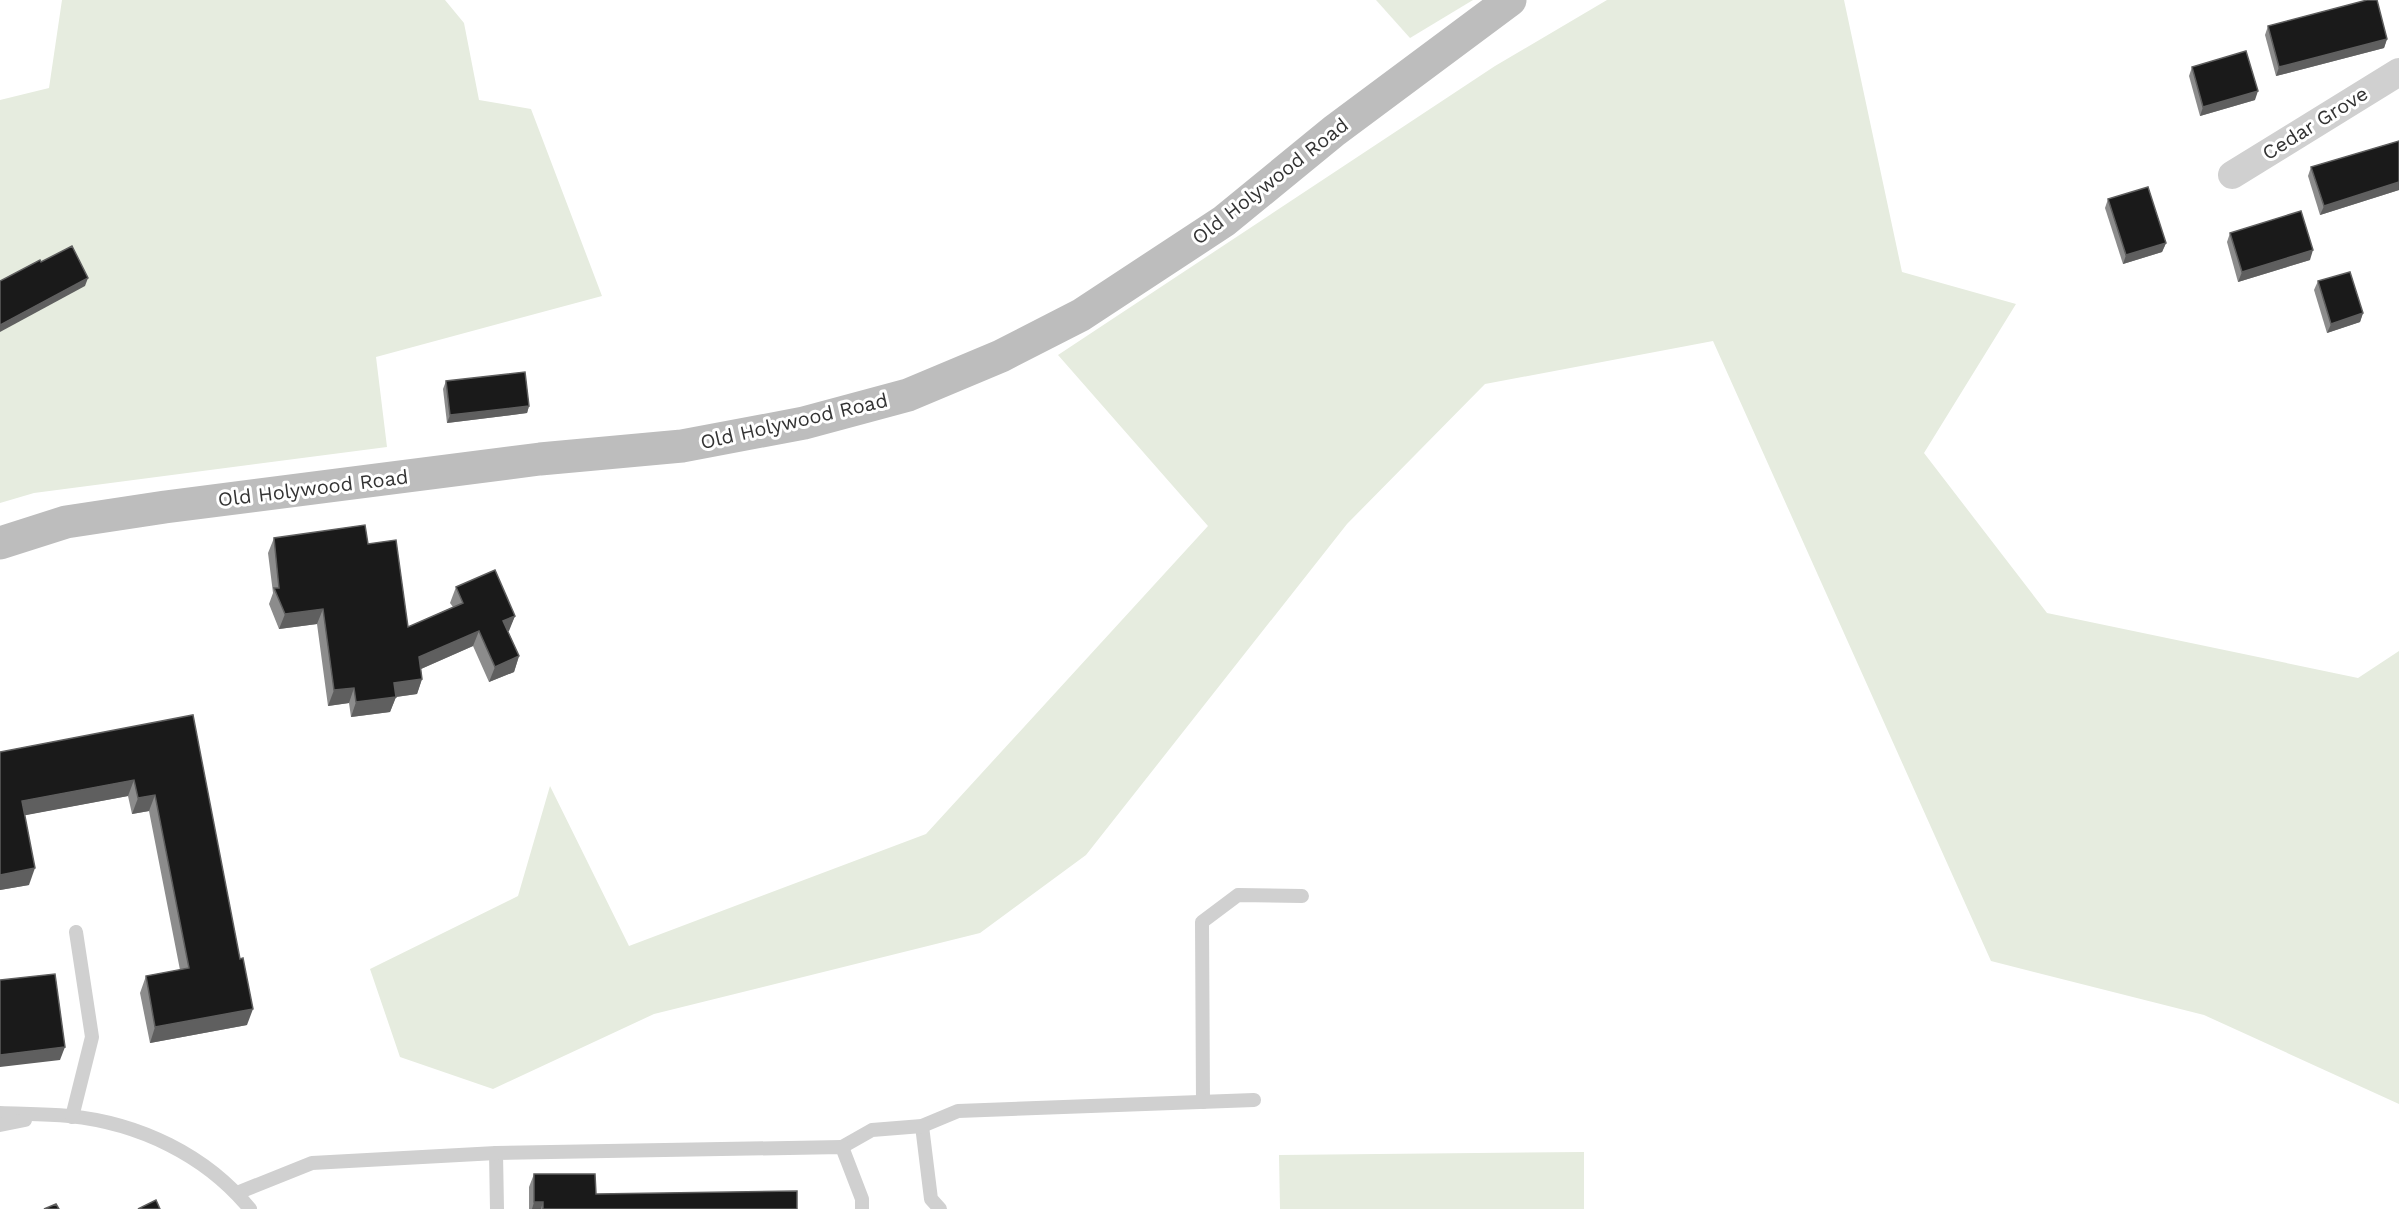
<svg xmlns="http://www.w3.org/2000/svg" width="2399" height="1209" font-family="'Work Sans',sans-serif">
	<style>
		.green { fill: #e6ecdf }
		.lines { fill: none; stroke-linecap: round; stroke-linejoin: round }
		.lane { stroke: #d0d0d0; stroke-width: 14 }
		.street { stroke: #d0d0d0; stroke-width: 28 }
		.secondary { stroke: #bdbdbd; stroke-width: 33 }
		.wall { fill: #8c8c8c }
		.shaded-wall { fill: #5f5f5f }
		.building { fill: #1a1a1a; stroke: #5f5f5f; stroke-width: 1.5 }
		.labels { text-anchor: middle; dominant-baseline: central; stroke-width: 6; stroke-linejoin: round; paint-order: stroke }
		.street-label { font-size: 20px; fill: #333; stroke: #fff }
	</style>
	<rect width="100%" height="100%" fill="#fff"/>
	<g class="green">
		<polygon points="62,0 445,0 464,23 479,100 531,109 602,296 376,357 387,447 34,493 0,503 0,100 49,88"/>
		<polygon points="1376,0 1473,0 1410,38"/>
		<polygon points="1607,0 1844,0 1902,272 2016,304 1924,453 2047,613 2358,678 2399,651 2399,1104 2204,1015 1991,961 1713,341 1485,384 1347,524 1086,855 980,933 654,1014 493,1089 400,1057 370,969 518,896 550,786 629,946 926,834 1208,526 1058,355 1495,66"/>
		<polygon points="1584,1152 1584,1209 1280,1209 1279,1155"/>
	</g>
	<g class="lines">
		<g class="lane">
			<polyline points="1203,1102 1202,922 1238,895 1302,896"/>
			<path d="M 0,1113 C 23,1114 46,1114 69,1116 C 139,1123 206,1155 250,1209"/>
			<polyline points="72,1117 92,1037 76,932"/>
			<polyline points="0,1125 25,1120"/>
			<polyline points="922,1126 931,1199 940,1209"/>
			<polyline points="842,1147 872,1130 922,1126 958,1111 1254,1100"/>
			<polyline points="496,1153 497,1209"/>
			<polyline points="237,1193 312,1163 496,1153 842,1147 862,1199 862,1209"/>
		</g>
		<polyline class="street" points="2232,175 2399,72"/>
		<polyline class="secondary" points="0,543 66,522 165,507 540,459 682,446 804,423 908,395 1001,356 1081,315 1224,221 1334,131 1510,0"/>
	</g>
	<g class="wall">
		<polygon points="2268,26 2387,39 2384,48 2276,76 2265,35"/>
		<polygon points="2192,67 2255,100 2200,116 2189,76"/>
		<polygon points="2399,141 2399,190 2320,215 2308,176 2311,167"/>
		<polygon points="2108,199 2166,243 2162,252 2123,264 2105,208"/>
		<polygon points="2230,233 2310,260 2238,282 2227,242"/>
		<polygon points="2318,281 2363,313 2360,322 2327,333 2314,290"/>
		<polygon points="446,381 529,406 527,413 447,423 443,389"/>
		<polygon points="274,538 368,544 408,627 453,607 450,603 456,587 515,616 508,631 519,656 514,672 489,682 473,646 421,669 422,679 417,694 396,697 390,712 351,717 349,703 328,706 317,624 279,629 269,604 273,593 268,553"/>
		<polygon points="193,715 247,1025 150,1043 140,993 146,976 180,970 149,811 132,814 128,796 25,815 29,885 0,890 0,752"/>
		<polygon points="534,1174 596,1194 797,1209 529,1209 529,1187"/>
	</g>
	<g class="shaded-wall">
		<polygon points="2387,39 2384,48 2276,76 2279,67"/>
		<polygon points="2258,91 2255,100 2200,116 2203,107"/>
		<polygon points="2399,182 2399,190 2320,215 2324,206"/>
		<polygon points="2166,243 2162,252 2123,264 2126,255"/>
		<polygon points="2313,250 2310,260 2238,282 2242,272"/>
		<polygon points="88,278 85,286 0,332 0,325"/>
		<polygon points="2363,313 2360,322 2327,333 2331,324"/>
		<polygon points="529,406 527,413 447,423 450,415"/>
		<polygon points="323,609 317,624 279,629 285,614"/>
		<polygon points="515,616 509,631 498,636 503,621"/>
		<polygon points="479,631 473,646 414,672 419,657"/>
		<polygon points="519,656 514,672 489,682 495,667"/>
		<polygon points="422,679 417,694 388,698 394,683"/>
		<polygon points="354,688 349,703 328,706 334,690"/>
		<polygon points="396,697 390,712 351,717 356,702"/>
		<polygon points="134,780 128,796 16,817 22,801"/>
		<polygon points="155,795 149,811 132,814 138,798"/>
		<polygon points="35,868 29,885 0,890 0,875"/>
		<polygon points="253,1009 247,1025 150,1043 155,1027"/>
		<polygon points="65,1047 60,1060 0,1067 0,1055"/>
		<polygon points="534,1202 543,1202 541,1209 532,1209"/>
	</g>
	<g class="building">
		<polygon points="2367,0 2377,0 2387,39 2279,67 2268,26"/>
		<polygon points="2246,51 2258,91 2203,107 2192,67"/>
		<polygon points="2399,141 2399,182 2324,206 2311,167"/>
		<polygon points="2148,187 2166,243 2126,255 2108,199"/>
		<polygon points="2301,211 2313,250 2242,272 2230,233"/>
		<polygon points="72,246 88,278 0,325 0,281 40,260 41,262"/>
		<polygon points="2350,272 2363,313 2331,324 2318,281"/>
		<polygon points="525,372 529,406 450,415 446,381"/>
		<polygon points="365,525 368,544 396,540 408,627 463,603 456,587 495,570 515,616 503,621 519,656 495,667 479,631 419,657 422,679 394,683 396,697 356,702 354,688 334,690 323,609 285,614 274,588 279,588 274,538"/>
		<polygon points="193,715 240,959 243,958 253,1009 155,1027 146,976 189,968 155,795 138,798 134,780 22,801 35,868 0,875 0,752"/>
		<polygon points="55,974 65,1047 0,1055 0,980"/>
		<polygon points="534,1174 595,1174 596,1194 797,1191 797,1209 543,1209 543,1202 534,1202"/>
		<polygon points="156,1200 160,1209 138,1209"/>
		<polygon points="56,1204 59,1209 44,1209"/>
	</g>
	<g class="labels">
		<g class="street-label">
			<text transform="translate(2315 123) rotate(-32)">Cedar Grove</text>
			<text transform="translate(1270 181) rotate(-38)">Old Holywood Road</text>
			<text transform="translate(794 421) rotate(-13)">Old Holywood Road</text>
			<text transform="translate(313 488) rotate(-7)">Old Holywood Road</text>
		</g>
	</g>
</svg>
